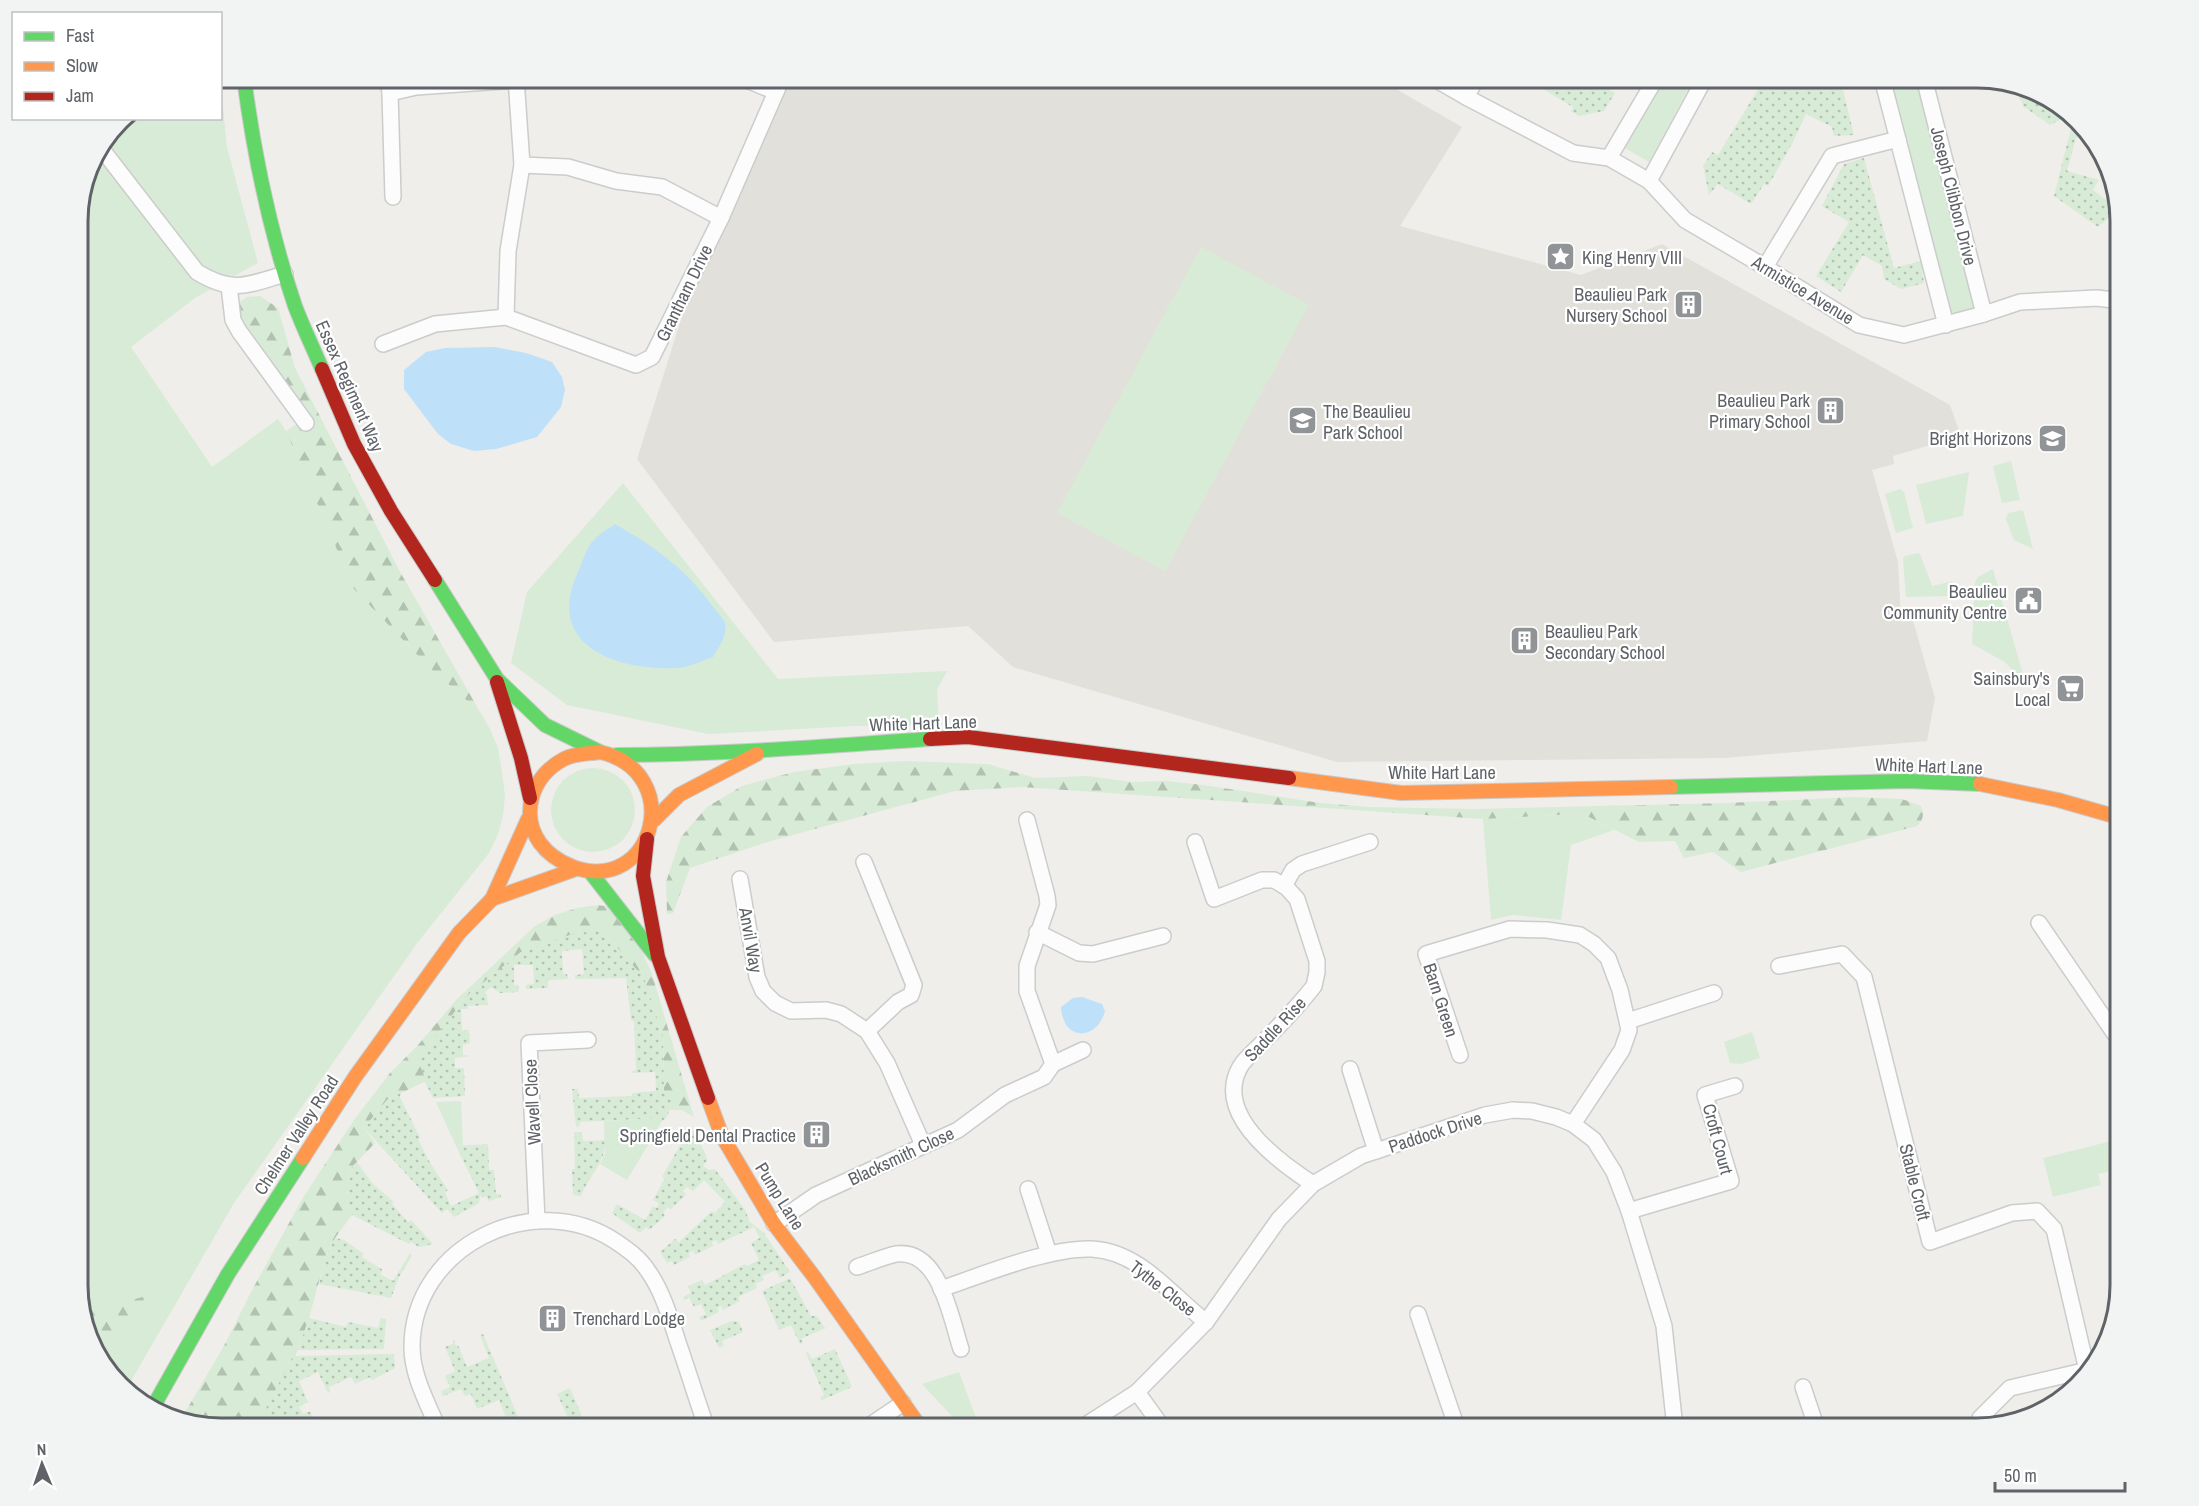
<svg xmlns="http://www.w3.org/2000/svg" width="2199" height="1506" font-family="'Archivo Narrow',sans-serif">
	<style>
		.education { fill: #e2e0da }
		.green { fill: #d8ebd6 }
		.forest { fill: url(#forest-firs) }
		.garden { fill: url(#garden-dots) }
		.water { fill: #bfe0f9 }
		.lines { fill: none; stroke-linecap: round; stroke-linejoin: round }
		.street-casing { stroke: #cbcccc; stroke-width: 18 }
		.fast-casing { stroke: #cacacb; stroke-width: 16 }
		.slow-casing { stroke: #cacacb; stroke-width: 16 }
		.jam-casing { stroke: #cacacb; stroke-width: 16 }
		.street { stroke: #fdfcfc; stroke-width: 15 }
		.fast { stroke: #63d668; stroke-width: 14 }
		.slow { stroke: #ff974d; stroke-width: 14 }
		.jam { stroke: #b3261e; stroke-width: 14 }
		.labels { text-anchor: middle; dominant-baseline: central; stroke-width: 4.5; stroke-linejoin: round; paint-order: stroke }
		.street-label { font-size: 18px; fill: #5f6368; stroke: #fff }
		.poi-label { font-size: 18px; fill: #5f6368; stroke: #fff; text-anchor: end }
		.rim { fill: none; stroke: #5f6368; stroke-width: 3 }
	</style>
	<defs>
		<pattern id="forest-firs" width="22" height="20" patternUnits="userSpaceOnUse" patternTransform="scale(1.5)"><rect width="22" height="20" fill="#d8ebd6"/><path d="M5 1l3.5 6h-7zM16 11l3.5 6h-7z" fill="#b2c2b1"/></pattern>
		<pattern id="garden-dots" width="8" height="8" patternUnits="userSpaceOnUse" patternTransform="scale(1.5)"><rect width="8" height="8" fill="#d8ebd6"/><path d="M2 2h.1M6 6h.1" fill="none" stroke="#b2c2b1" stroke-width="1.8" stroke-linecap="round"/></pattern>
	</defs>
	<rect width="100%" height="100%" fill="#efeeea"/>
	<polygon class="education" points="789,78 1377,78 1462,127 1400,226 1581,275 1662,244 1950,405 1961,436 1893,456 1894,464 1872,470 1898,562 1901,619 1912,617 1935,698 1927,741 1724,758 1337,762 1013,667 968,626 774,642 637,459 695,275"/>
	<g class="green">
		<polygon points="1666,78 1694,78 1649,162 1625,148"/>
		<polygon points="1886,78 1916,78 1976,303 1976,308 1956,315 1949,310"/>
		<polygon points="221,88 227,147 258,263 195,298 131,347 212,467 278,419 286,431 354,589 431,669 480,712 490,729 498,748 502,772 505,796 503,815 498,834 489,853 418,942 234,1203 127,1388 97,1356 78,1294 78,212 89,166 120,120 220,118"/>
		<polygon points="1201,247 1309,305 1165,571 1057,513"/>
		<polygon points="2011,461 2020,500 2002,503 1993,466"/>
		<polygon points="1969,472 1963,516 1926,524 1916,485"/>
		<polygon points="623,483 778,679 947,671 937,690 939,725 853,726 708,734 567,705 511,663 527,592"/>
		<polygon points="1900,489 1904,492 1913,528 1896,533 1885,494"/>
		<polygon points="2023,510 2033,549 2014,540 2006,519 2008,513"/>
		<polygon points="1918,553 1920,554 1932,586 1953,581 1950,596 1906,597 1903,559 1905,556"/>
		<polygon points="1993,569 2026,685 2020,687 2016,685 2012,670 2005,662 1972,644 1975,582 1978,577"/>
		<circle cx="593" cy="810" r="42"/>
		<polygon points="1576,814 1585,815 1614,830 1571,845 1561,920 1513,915 1491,920 1483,819"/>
		<polygon points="1752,1032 1760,1058 1741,1064 1730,1063 1724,1042"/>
		<polygon points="461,1101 463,1145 456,1146 436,1102"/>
		<polygon points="659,1118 662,1121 627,1180 600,1164 605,1153 604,1121"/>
		<polygon points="2120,1139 2121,1169 2098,1174 2101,1185 2053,1197 2043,1158"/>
		<polygon points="959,1372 979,1426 976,1428 963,1428 922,1384"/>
	</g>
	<g class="forest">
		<polygon points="260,296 278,308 295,368 399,570 480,712 431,669 354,589 286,431 300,422 231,308 247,297"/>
		<path d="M 903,761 L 988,764 L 1035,778 L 1088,776 L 1132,782 L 1166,781 L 1203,785 L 1320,803 L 1368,807 L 1475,809 L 1728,803 L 1855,797 L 1902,799 L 1921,806 C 1924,814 1924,819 1917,826 L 1741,872 L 1713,852 L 1684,858 L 1675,841 L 1639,842 L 1585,815 L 1576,814 L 1483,819 L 1022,787 L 955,791 L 767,842 L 690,868 L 673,913 L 667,914 L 666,882 L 681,837 L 707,807 L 742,786 L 794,772 L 854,764 Z"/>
		<polygon points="598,905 610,907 639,945 652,974 694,1117 682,1110 669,1110 673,1099 664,1093 663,1037 644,979 602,930 521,952 468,995 420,1056 426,1081 387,1100 364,1128 375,1143 352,1167 346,1201 352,1215 335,1238 326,1256 309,1318 298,1350 256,1428 221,1428 183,1416 225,1344 252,1290 304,1196 354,1120 390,1073 418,1045 457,999 535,926 555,915 577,908"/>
		<polygon points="146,1296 105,1365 97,1356 84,1313"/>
	</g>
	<g class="garden">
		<polygon points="1524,78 1600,78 1597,83 1615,93 1604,111 1579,116 1571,111 1573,107"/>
		<polygon points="1765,78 1840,78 1854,135 1834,136 1832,127 1806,114 1793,142 1768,186 1764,184 1751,204 1718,184 1709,195 1703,166 1712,152 1718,155"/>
		<polygon points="2017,90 2058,102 2069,115 2050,125 2023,106"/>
		<polygon points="2073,120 2085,134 2084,140 2076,138 2067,171 2099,180 2093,190 2118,209 2098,227 2054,196"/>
		<polygon points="1864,158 1894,268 1921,261 1924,283 1901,289 1884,279 1882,266 1863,255 1841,292 1816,276 1849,222 1822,206 1844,164"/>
		<polygon points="2113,238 2121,239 2121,288 2109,289"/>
		<polygon points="602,930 644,978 663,1037 664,1092 670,1094 673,1099 667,1117 662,1121 658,1118 580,1122 580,1126 576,1127 572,1089 578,1089 579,1098 632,1096 632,1093 656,1091 655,1072 632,1073 632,1071 636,1070 634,1021 631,1020 626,978 575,979 575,975 584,974 582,949 562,951 563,974 567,974 568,979 548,980 548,988 526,989 526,985 534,984 533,965 514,965 514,985 518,985 519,992 500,993 491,987 485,992 487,995 488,1005 468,1006 468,1009 461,1009 462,1030 469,1030 470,1043 463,1045 463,1055 471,1056 455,1058 455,1068 464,1068 465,1096 433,1098 425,1082 420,1056 468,995 521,952 572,934"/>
		<polygon points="401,1093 400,1097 420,1138 418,1139 429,1161 448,1190 445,1192 451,1206 479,1193 456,1146 488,1144 489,1170 494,1170 496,1194 501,1194 501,1197 489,1201 486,1196 482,1198 480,1195 479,1203 454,1217 447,1209 442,1213 364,1128 387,1100"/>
		<polygon points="691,1126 706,1155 707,1160 703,1166 709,1170 715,1169 745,1210 750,1222 764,1233 790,1272 780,1278 776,1270 762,1276 764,1280 755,1284 757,1288 738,1297 740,1301 723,1310 721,1306 717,1308 719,1312 701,1321 699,1317 706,1314 701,1304 694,1307 689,1297 684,1300 683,1297 691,1293 688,1286 702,1280 705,1285 745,1264 747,1266 759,1260 751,1243 760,1238 754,1227 718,1244 716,1240 712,1242 713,1246 695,1255 693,1251 689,1253 690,1257 674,1265 672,1261 667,1263 660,1252 675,1239 679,1242 712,1211 715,1213 725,1202 704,1180 693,1191 687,1187 683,1191 686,1195 671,1209 668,1207 663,1213 665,1216 649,1230 646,1227 640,1233 612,1213 617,1204 645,1220 653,1206 657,1208 659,1203 653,1200 665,1178 662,1177"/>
		<path d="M 574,1132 L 582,1132 L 583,1141 L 605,1140 C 606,1163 589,1175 581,1196 L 573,1195 L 572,1169 L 575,1169 Z"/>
		<polygon points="357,1162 373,1184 394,1202 392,1204 408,1222 411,1220 433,1244 419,1247 411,1242 409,1244 352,1215 346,1201 352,1167"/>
		<polygon points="335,1238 344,1240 364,1254 362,1257 383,1270 380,1274 393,1281 410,1253 412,1256 399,1277 391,1298 319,1284 326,1256"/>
		<polygon points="790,1278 811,1316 817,1316 825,1328 801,1339 803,1343 800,1344 791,1325 779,1330 762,1291"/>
		<polygon points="309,1318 346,1327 348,1322 378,1328 381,1318 386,1319 384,1349 298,1350"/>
		<polygon points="732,1321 739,1322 743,1332 722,1341 724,1345 719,1348 710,1330"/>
		<polygon points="483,1334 519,1419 500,1428 495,1428 508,1422 499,1400 477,1409 471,1394 465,1396 461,1389 443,1396 441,1391 450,1387 445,1376 455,1371 445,1347 453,1344 454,1340 456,1346 458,1345 467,1367 489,1358 480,1335"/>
		<polygon points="835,1349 852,1387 822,1400 820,1397 824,1395 806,1353 808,1352 812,1359"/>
		<polygon points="295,1352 296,1356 394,1354 395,1368 372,1380 370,1377 355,1384 351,1377 329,1387 330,1392 328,1393 318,1372 299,1381 308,1402 299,1407 303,1414 310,1411 318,1428 256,1428"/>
		<polygon points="570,1388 587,1428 573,1428 557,1394"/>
	</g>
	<g class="water">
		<polygon points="495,347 526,353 552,362 562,377 565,390 561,407 537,437 496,449 474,451 451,444 438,434 404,389 404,370 426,352 445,348"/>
		<path d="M 615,524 C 654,546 688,571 714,608 C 717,612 723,618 725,623 C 728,635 718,648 713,657 C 702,661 689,667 678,668 C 618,671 545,647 577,574 C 582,564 586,548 593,541 C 599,534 608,529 615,524 Z"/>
		<path d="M 1082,997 L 1102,1004 L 1105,1011 C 1097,1041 1063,1042 1061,1007 L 1073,998 Z"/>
	</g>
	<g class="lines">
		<defs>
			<g id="street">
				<polyline points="388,78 390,93 416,87 516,80"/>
				<polyline points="742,78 776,92 782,78"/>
				<polyline points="1433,78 1466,97 1573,153 1609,158 1649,181 1685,220 1765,267 1859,325 1904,335 1984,314 2020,302 2097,298 2121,301"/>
				<polyline points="1882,78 1946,325"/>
				<polyline points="1924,78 1984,314"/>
				<polyline points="390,93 393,197"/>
				<polyline points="1466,97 1477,78"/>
				<path d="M 101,148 L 197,272 C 233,294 247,285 285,274"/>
				<polyline points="1609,158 1656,78"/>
				<polyline points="522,165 568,167 616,181 662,187 721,218"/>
				<polyline points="1649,181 1705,78"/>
				<polyline points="1765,267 1832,156 1898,139"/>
				<polyline points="229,286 233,320 239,331 306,423"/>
				<polyline points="506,317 508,251 522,165 516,78"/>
				<polyline points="383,344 435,324 506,317 636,365 652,357 721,218 776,92"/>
				<path d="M 1195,842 L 1214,899 L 1262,880 L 1274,880 L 1286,887 L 1297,899 L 1317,961 L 1317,972 L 1314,986 C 1299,1005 1282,1023 1265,1040 C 1257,1049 1246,1057 1240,1067 C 1213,1115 1279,1162 1313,1184"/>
				<polyline points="864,862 914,985 911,995 898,1002 867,1031"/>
				<polyline points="740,879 757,977 763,991 775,1003 791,1011 826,1010 841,1014 867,1031 887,1063 923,1145"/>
				<polyline points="1284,886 1293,870 1302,864 1370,842"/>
				<polyline points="2039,923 2121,1043"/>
				<polyline points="1037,932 1079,953 1093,954 1163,936"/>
				<polyline points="1779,966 1842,954 1864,977 1930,1242 2012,1213 2037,1211 2054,1229 2087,1370"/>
				<polyline points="1628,1021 1714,993"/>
				<polyline points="1460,1055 1426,954 1510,929 1547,930 1580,935 1594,944 1608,958 1620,990 1629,1030 1622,1050 1573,1124"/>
				<polyline points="1053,1064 1083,1050"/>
				<polyline points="1350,1069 1376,1151"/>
				<polyline points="1028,1189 1049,1254"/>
				<polyline points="1629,1211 1731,1181 1705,1095 1735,1086"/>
				<polyline points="537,1221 529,1043 588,1040"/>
				<polyline points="774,1224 816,1195 958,1130 1005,1095 1044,1077 1053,1064 1027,991 1027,966 1048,905 1047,896 1027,820"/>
				<path d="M 857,1267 C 869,1263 883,1257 896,1254 C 940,1248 951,1319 961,1349"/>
				<path d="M 941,1289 C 982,1275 1050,1247 1092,1249 C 1111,1250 1131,1259 1147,1271 C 1167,1286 1186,1306 1206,1322"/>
				<polyline points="1418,1314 1457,1428"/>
				<polyline points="1803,1387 1814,1420 1812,1428"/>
				<polyline points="1137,1392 1163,1428"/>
				<path d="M 438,1428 C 427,1402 412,1375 412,1347 C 412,1247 533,1187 615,1241 C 627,1249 640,1258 648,1271 C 663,1292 670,1318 678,1342 C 687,1368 695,1394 704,1420 L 708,1428"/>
				<polyline points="866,1428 903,1403"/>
				<polyline points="1081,1428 1137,1392 1206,1322 1279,1219 1313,1184 1361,1156 1485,1115 1513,1110 1532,1111 1556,1117 1573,1124 1594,1140 1614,1172 1629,1211 1664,1326 1675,1428"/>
				<polyline points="1978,1428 1980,1418 2010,1388 2092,1369"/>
			</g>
			<g id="fast">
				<path d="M 244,78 C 254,155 270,232 295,306 C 303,327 313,348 322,369"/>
				<polyline points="435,580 497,679 545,725 600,752"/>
				<path d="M 617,755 C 722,755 825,746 930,739"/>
				<polyline points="1671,787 1907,781 1980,784"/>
				<polyline points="591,873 655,955"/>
				<polyline points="153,1407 228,1274 303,1158"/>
			</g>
			<g id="slow">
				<path d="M 600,752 C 687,772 654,896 573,867 C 560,862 548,854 540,843 C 519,813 533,775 564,759 C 575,753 588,754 600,752 Z"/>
				<polyline points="1289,778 1401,793 1671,787"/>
				<polyline points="1980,784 2058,800 2121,818"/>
				<polyline points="654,820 679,795 757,754"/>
				<polyline points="492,899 576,869"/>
				<polyline points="708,1098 722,1136 774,1224 815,1278 921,1428"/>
				<polyline points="303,1158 355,1077 459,933 492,899 528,819"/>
			</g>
			<g id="jam">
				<polyline points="322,369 354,444 391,511 435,580"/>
				<polyline points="497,682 521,758 530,798"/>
				<polyline points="930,739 968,737 1289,778"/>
				<polyline points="647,839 643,876 658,957 708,1098"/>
			</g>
		</defs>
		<use href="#street" class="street-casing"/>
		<use href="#fast" class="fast-casing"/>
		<use href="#slow" class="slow-casing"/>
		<use href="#jam" class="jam-casing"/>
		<use href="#street" class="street"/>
		<use href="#fast" class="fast"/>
		<use href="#slow" class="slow"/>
		<use href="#jam" class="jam"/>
	</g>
	<defs>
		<symbol id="sight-square" viewBox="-11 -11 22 22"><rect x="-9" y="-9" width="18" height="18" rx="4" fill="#919496" stroke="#fff"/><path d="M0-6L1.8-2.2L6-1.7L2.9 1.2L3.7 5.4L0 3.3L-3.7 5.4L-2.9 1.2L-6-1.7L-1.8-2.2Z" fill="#fff"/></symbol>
		<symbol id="building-square" viewBox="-11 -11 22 22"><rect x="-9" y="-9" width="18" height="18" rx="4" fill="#919496" stroke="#fff"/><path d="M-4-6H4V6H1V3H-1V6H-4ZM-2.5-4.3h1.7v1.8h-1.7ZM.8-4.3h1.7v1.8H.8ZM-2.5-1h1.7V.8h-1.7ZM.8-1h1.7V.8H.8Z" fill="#fff"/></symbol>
		<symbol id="school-square" viewBox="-11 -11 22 22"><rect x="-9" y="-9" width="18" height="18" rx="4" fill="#919496" stroke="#fff"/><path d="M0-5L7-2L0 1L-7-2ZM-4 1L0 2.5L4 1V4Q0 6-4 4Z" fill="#fff"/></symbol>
		<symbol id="civic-square" viewBox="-11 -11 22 22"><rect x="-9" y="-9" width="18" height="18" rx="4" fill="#919496" stroke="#fff"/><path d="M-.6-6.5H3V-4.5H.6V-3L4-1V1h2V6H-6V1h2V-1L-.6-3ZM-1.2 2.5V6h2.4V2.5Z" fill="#fff"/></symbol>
		<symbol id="supermarket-square" viewBox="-11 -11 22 22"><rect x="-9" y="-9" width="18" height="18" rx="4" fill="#919496" stroke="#fff"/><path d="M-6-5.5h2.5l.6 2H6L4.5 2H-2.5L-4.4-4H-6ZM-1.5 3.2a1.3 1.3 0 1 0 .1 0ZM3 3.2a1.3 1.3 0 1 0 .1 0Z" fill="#fff"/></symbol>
	</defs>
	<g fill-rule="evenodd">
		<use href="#sight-square" x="1544" y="240" width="33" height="33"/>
		<use href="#building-square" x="1672" y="288" width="33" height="33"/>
		<use href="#building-square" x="1814" y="394" width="33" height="33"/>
		<use href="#school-square" x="1286" y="404" width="33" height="33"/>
		<use href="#school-square" x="2036" y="422" width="33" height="33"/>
		<use href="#civic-square" x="2012" y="584" width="33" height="33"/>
		<use href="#building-square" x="1508" y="624" width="33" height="33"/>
		<use href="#supermarket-square" x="2054" y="672" width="33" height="33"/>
		<use href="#building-square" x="800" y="1118" width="33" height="33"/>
		<use href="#building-square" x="536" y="1302" width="33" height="33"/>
	</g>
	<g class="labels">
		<g class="street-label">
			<text transform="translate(1954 196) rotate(76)">Joseph Clibbon Drive</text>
			<text transform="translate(1803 290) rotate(31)">Armistice Avenue</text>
			<text transform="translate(684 293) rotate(-64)">Grantham Drive</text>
			<text transform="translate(350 386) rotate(66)">Essex Regiment Way</text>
			<text transform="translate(923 723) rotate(-2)">White Hart Lane</text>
			<text transform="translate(1929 766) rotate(2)">White Hart Lane</text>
			<text x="1442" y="772">White Hart Lane</text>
			<text transform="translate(751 940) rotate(80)">Anvil Way</text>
			<text transform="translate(1441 1000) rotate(72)">Barn Green</text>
			<text transform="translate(1275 1029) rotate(-47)">Saddle Rise</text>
			<text transform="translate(532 1102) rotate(-93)">Wavell Close</text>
			<text transform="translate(1435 1132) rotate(-18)">Paddock Drive</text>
			<text transform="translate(296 1135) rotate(-57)">Chelmer Valley Road</text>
			<text transform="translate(1718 1139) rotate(75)">Croft Court</text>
			<text transform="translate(901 1156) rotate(-25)">Blacksmith Close</text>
			<text transform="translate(1915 1182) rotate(76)">Stable Croft</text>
			<text transform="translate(780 1196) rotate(58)">Pump Lane</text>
			<text transform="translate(1163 1288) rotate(38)">Tythe Close</text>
		</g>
		<g class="poi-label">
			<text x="1582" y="257" text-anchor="start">King Henry VIII</text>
			<text x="1667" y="294">Beaulieu Park<tspan x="1667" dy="21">Nursery School</tspan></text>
			<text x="1810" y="400">Beaulieu Park<tspan x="1810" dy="21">Primary School</tspan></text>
			<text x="1323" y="411" text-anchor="start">The Beaulieu<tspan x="1323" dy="21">Park School</tspan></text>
			<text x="2032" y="438">Bright Horizons</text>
			<text x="2007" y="591">Beaulieu<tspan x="2007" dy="21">Community Centre</tspan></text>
			<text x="1545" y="631" text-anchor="start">Beaulieu Park<tspan x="1545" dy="21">Secondary School</tspan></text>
			<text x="2050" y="678">Sainsbury's<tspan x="2050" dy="21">Local</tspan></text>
			<text x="796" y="1135">Springfield Dental Practice</text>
			<text x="573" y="1318" text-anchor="start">Trenchard Lodge</text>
		</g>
	</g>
	<path d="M0 0H2199V1506H0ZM221 88H1977A133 133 0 0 1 2110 221V1285A133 133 0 0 1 1977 1418H221A133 133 0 0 1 88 1285V221A133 133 0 0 1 221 88Z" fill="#f2f3f3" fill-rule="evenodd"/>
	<path class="rim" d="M221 88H1977A133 133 0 0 1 2110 221V1285A133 133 0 0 1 1977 1418H221A133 133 0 0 1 88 1285V221A133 133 0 0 1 221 88Z"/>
	<rect x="12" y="12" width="210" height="108" fill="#ffffff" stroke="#bfc1c3" stroke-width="1.5"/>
	<rect x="24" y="32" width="30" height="9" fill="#63d668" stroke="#bfc1c3" stroke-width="1.5"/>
	<text x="66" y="42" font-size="18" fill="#5f6368">Fast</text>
	<rect x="24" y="62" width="30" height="9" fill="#ff974d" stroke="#bfc1c3" stroke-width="1.5"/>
	<text x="66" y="72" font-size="18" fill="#5f6368">Slow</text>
	<rect x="24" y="92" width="30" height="9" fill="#b3261e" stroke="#bfc1c3" stroke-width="1.5"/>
	<text x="66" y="102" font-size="18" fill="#5f6368">Jam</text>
	<g transform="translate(42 1464) rotate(358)" stroke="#ffffff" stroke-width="4.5" paint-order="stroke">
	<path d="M0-4.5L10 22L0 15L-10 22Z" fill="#5f6368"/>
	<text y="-9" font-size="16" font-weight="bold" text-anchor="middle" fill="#5f6368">N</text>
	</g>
	<path d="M1995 1482v9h130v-9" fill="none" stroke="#5f6368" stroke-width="3"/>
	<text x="2004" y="1482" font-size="18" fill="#5f6368" stroke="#ffffff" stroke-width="4.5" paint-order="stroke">50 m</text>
</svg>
